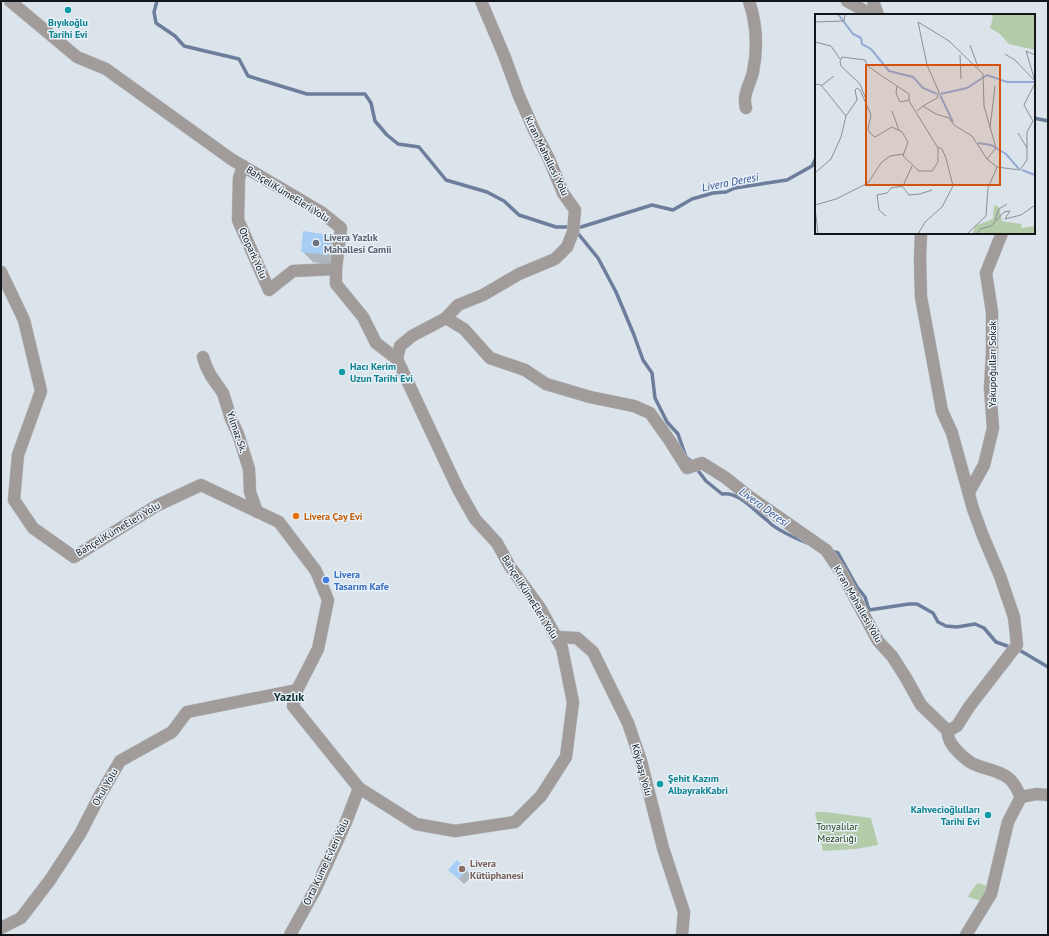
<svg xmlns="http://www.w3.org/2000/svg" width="1049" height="936" font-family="'PT Sans',sans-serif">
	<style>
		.green { fill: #b4cba9 }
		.shadow { fill: #0003 }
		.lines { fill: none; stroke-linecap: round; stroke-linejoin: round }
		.stream { stroke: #6d7e9d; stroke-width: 3.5 }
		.building { fill: #a6cef4 }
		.street-casing { stroke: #b7bec5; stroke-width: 13 }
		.street { stroke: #a19c9a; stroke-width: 12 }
		.culture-dot { fill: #0f9aa8; stroke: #e8f0f8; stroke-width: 1.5 }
		.worship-dot { fill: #6b7280; stroke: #e8f0f8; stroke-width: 1.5 }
		.food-dot { fill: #e8710a; stroke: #e8f0f8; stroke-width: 1.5 }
		.shop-dot { fill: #3f7fe0; stroke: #e8f0f8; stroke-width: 1.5 }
		.education-dot { fill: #8d6e63; stroke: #e8f0f8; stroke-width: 1.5 }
		.labels { text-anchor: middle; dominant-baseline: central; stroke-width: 3; stroke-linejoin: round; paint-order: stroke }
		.culture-label { font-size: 10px; font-weight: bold; fill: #0d838f; stroke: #e8f0f8; text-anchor: start }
		.street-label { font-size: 10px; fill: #131618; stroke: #e8f0f8 }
		.worship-label { font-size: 10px; font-weight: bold; fill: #5b616d; stroke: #e8f0f8; text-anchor: start }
		.food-label { font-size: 10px; font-weight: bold; fill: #c56008; stroke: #e8f0f8; text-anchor: start }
		.shop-label { font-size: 10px; font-weight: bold; fill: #366cbe; stroke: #e8f0f8; text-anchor: start }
		.park-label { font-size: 10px; fill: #1d390b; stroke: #e8f0f8 }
		.education-label { font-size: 10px; font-weight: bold; fill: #785e54; stroke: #e8f0f8; text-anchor: start }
		.water-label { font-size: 11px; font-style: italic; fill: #39538c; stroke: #e8f0f8 }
		.quarter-label { font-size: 12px; font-weight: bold; fill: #0e312e; stroke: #e8f0f8 }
		.inset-river { fill: none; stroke: #94aad6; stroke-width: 2 }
		.inset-road { fill: none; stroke: #8b9197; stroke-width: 1 }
		.view { fill: #d3520d; fill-opacity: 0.15; stroke: #d3520d; stroke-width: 2 }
		.inset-edge { fill: none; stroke: #131618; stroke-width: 2 }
	</style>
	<rect width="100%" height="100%" fill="#dbe3eb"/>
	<g class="green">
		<polygon points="815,812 825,812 871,818 878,845 856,849 823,851"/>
		<polygon points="978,883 990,887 982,901 968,897 971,891"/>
	</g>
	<g class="shadow">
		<polygon points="331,236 342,247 339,266 313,262 302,251"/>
		<polygon points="457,861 472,876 464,884 450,870"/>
	</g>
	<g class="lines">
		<g class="stream">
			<polyline points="157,1 154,12 156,23 175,36 184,46 239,59 248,76 307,94 365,94 371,103 375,121 387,135 398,144 419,147 446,180 487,192 504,201 519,215 556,227 581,227 652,205 673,210 692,199 713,193 726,192 735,188 787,180 812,166 816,158"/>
			<polyline points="1034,118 1048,121"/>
			<polyline points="576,231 598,258 616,292 634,335 643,360 652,373 655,398 667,422 678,434 686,457 693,463"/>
			<path d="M 696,468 L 706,481 L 722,494 C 739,491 754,511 767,520 C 774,529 795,538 807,543"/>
			<polyline points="831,551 838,553 857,587 865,597 869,610 909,604 917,604 933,613 938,622 946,626 957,627 975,624 984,628 996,642 1021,651 1048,667"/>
		</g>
	</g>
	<g class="building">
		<polygon points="303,231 331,235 328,255 301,252"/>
		<polygon points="457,860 468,870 459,879 448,870"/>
	</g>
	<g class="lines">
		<defs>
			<g id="street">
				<polyline points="847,1 872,15"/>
				<polyline points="873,1 878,15"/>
				<path d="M 746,108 C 742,95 750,85 753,72 C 758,48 757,25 749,1"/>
				<polyline points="243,166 239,178 238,220 269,290 293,271 336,269"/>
				<polyline points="1,272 24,320 41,391 18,455 14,500 33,528 74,557 156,506 201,485 279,522 316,571 328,600 318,649 297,690 293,706 359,788 416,824 455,831 515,822 541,796 566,757 573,702 562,648 540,608 509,565 497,543 475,519 458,489 397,359 376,343 363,317 336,284 336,269 341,228 321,212 231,159 106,69 77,57 10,1"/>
				<polyline points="446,318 464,329 490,358 525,370 546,384 590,397 634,406 650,413 670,441 687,468 702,463 726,478 747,495 826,550 841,572 878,641 892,656 906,678 921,705 948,731 957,726 969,707 1017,645 1014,617 1000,576 983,536 973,509 952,433 942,411 921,297 920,258 921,233"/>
				<polyline points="203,357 206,366 211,376 223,393 231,419 238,434 249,469 250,492 257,512"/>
				<polyline points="397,359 400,346 412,336 446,318 458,305 483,295 519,274 555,259 567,247 573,232 575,210 563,193 549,159 534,130 519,96 504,55 481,1"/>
				<polyline points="969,492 984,465 993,428 990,388 992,354 992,312 986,273 1002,233"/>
				<polyline points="556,637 577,638 593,652 628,723 641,761 663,848 684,912 682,935"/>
				<path d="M 948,731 C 946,742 961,756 970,762 C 981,769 996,769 1007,777 C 1015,782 1017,790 1021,797"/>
				<polyline points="1,928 21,918 50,880 80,834 99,797 120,761 172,732 187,712 297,690"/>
				<polyline points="290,935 315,890 346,822 359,788"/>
				<polyline points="966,935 991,894 1008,822 1021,797 1036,794 1048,795"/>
			</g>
		</defs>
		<use href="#street" class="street-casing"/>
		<use href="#street" class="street"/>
	</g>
	<g class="culture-dot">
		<circle cx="68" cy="10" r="4"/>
		<circle cx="342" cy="372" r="4"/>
		<circle cx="660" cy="784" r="4"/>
		<circle cx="988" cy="815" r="4"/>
	</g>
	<circle class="worship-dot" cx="316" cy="243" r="4"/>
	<circle class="food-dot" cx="296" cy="516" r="4"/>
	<circle class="shop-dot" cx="326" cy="580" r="4"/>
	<circle class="education-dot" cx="462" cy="869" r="4"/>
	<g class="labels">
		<g class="culture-label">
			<text x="68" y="22" text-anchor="middle">Bıyıkoğlu<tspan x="68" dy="12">Tarihi Evi</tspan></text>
			<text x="350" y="366">Hacı Kerim<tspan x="350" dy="12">Uzun Tarihi Evi</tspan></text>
			<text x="668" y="778">Şehit Kazım<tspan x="668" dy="12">AlbayrakKabri</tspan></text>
			<text x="980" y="809" text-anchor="end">Kahvecioğlulları<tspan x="980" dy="12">Tarihi Evi</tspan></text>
		</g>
		<g class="street-label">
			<text transform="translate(547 156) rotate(64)">Kıran Mahallesi Yolu</text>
			<text transform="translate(288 194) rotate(32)">BahçeliKümeEleri Yolu</text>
			<text transform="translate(253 253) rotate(66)">Otopark Yolu</text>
			<text transform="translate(992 364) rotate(-90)">Yakupoğulları Sokak</text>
			<text transform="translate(237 432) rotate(71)">Yılmaz Sk.</text>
			<text transform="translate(118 529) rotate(-31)">BahçeliKümeEleri Yolu</text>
			<text transform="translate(530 597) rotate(58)">BahçeliKümeEleri Yolu</text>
			<text transform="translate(858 604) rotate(60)">Kıran Mahallesi Yolu</text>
			<text transform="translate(642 770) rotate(75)">Köybaşı Yolu</text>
			<text transform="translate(105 787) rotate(-60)">Okul Yolu</text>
			<text transform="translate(326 862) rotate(-65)">Orta Küme Evleri Yolu</text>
		</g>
		<g class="worship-label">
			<text x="324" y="237">Livera Yazlık<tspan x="324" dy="12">Mahallesi Camii</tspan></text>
		</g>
		<g class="food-label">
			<text x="304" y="516">Livera Çay Evi</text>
		</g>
		<g class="shop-label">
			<text x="334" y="574">Livera<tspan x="334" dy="12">Tasarım Kafe</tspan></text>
		</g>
		<g class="park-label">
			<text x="837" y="826">Tonyalılar<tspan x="837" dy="12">Mezarlığı</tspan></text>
		</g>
		<g class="education-label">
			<text x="470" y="863">Livera<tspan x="470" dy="12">Kütüphanesi</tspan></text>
		</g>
		<g class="water-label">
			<text transform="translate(730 182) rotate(-11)">Livera Deresi</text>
			<text transform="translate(764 507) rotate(36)">Livera Deresi</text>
		</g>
		<g class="quarter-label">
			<text x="289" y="696">Yazlık</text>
		</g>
	</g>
	<g transform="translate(815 14)">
		<rect width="220" height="220" fill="#dbe3eb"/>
		<path d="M 176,0 L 220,0 L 220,36 L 194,30 L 185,20 L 175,14 L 178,4 ZM 179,191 L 184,193 L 187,207 L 206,210 L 207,214 L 220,212 L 220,220 L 158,220 L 160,212 L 178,205 Z" fill="#b4cba9"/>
		<path class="inset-river" d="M 23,0 L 38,20 L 46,24 L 47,30 L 56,35 L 74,57 L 98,63 L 108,74 L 122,80M 125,80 L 152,74 L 172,61 L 192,68 L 220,68M 125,81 L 138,108M 163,129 L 176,131 L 191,140 L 204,155M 207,156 L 220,161"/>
		<path class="inset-road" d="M 0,8 L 29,7 L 30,0M 0,28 L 16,32 L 25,45M 155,31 L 163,53M 190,40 L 200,46 L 219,66M 145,41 L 146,65M 220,41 L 211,37 L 220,67M 0,70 L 6,71 L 31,102 L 42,86 L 40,76 L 42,74 L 45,76 L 56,101 L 53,115 L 55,119 L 60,123 L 77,113 L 87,118 L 93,128 L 88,142 L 104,157 L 117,157 L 123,148 L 123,134 L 94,87 L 94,80 L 61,58 L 52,51 L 50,46 L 27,43 L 25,47 L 26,52 L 45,70 L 50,83M 6,72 L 19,62M 82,72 L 81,79 L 85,88 L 94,86M 77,97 L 84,116M 102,97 L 108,92 L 121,100 L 134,104 L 139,111 L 157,122 L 172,145 L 181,134 L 169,92 L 168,60 L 134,27 L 103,8 L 112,51 L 124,78 L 122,84 L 108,92M 175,114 L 180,72M 203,119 L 212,134M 172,145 L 182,153M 0,159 L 16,145 L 26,123 L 31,102M 87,172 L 94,181 L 105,180 L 117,176M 0,191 L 21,185 L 53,169 L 66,149 L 75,142 L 89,140M 0,193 L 3,220M 71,202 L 64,196 L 62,181 L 72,179 L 76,174 L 88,172 L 97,152M 180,206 L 184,195 L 192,190M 103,220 L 110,208 L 127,193 L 138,172 L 131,144 L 127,135 L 123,133M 152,220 L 171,202 L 173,174 L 182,153 L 205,156 L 212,146 L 212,118 L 218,107 L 209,91 L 220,69M 162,220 L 165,215 L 176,212 L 189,198 L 195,197 L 190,205 L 206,201 L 220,191"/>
		<path class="view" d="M 51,51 L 185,51 L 185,171 L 51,171 Z"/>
		<rect width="220" height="220" class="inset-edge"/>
	</g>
	<rect width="1049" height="936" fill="none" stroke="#131618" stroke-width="4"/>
</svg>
